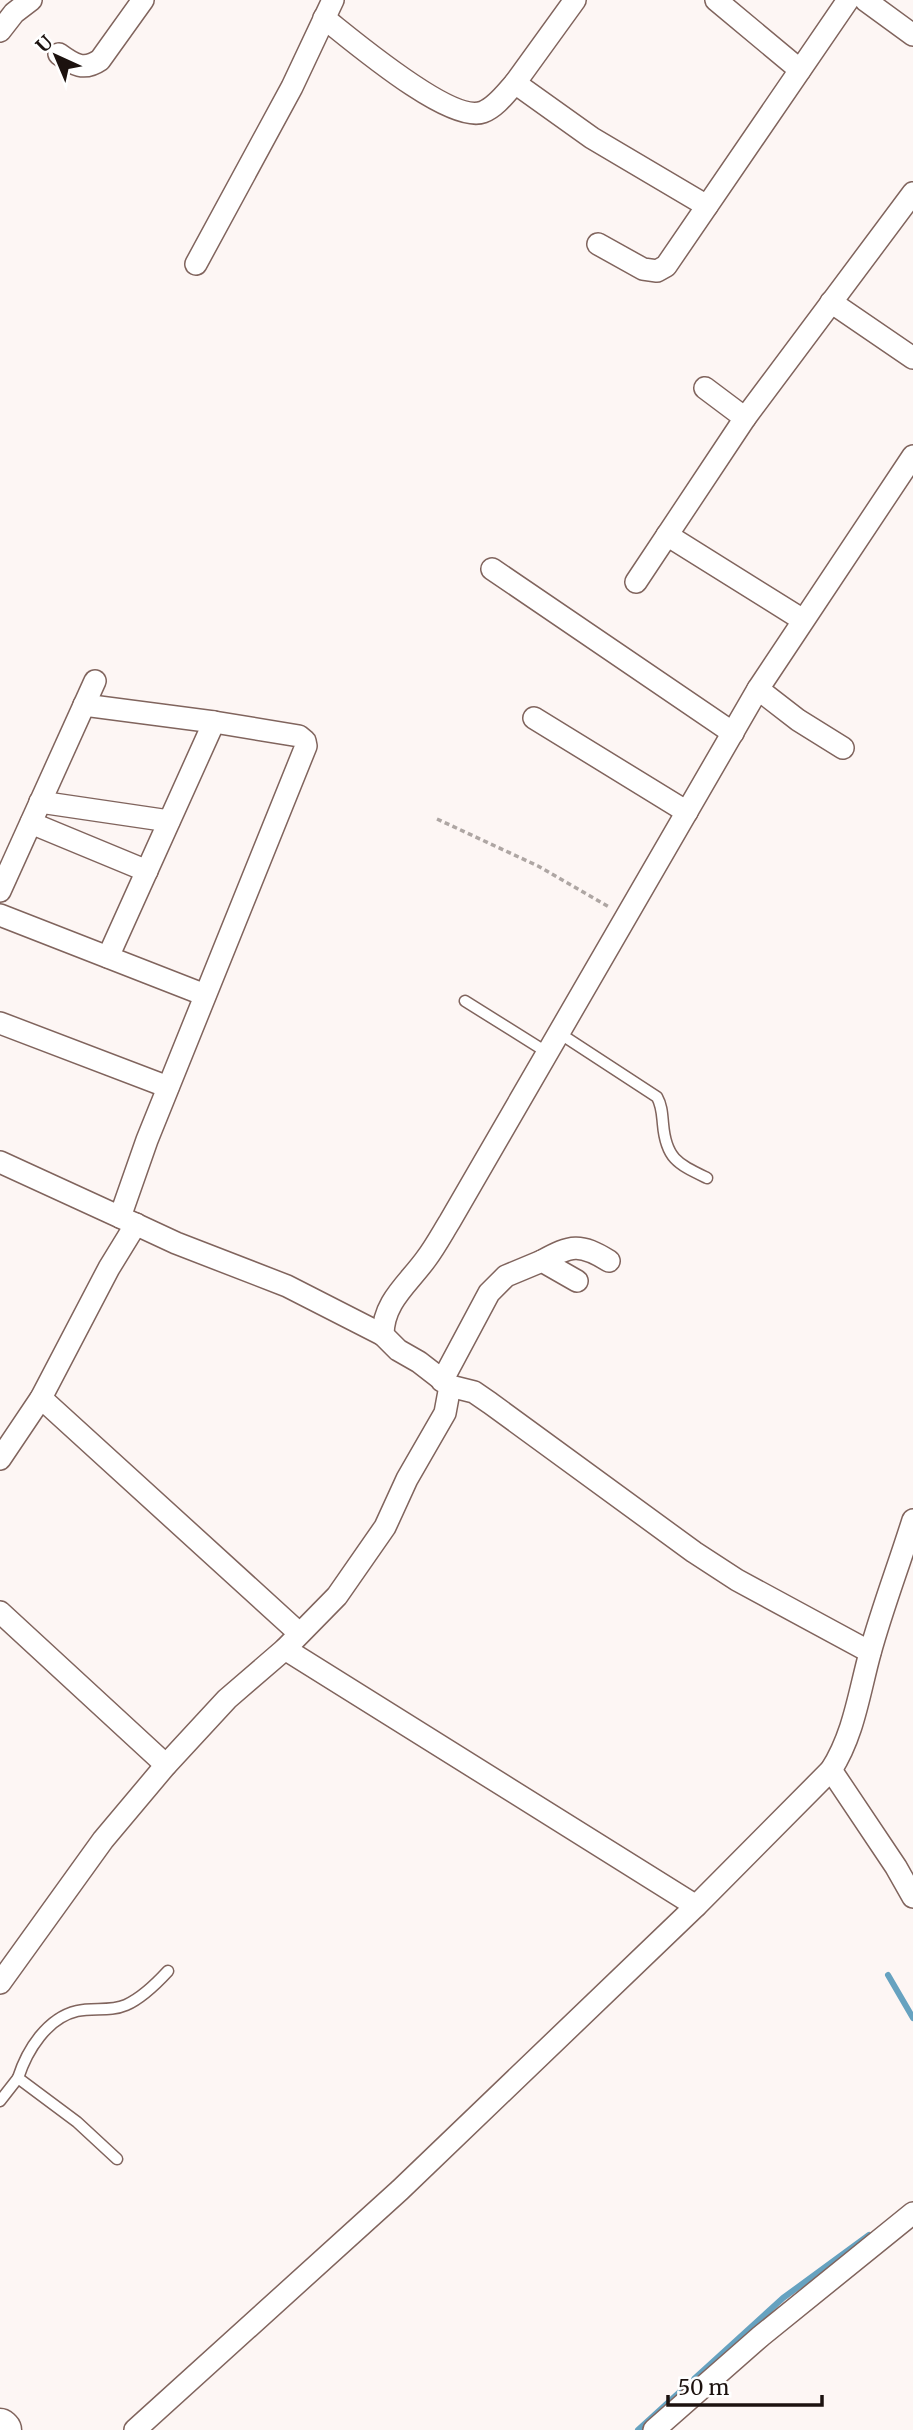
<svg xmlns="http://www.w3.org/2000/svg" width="913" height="2430" font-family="Merriweather,serif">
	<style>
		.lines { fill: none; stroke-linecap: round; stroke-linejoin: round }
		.stream { stroke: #66a2c0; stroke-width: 6 }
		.lane-casing { stroke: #80645d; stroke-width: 13 }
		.street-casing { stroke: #80645d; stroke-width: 24 }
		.highway-casing { stroke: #80645d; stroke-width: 41 }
		.path { stroke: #aea6a3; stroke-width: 3.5; stroke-dasharray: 5 3.5; stroke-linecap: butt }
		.lane { stroke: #fff; stroke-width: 10 }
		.street { stroke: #fff; stroke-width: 21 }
		.highway { stroke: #fff; stroke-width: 38 }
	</style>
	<rect width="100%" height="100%" fill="#fdf6f4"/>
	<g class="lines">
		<g class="stream">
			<polyline points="888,1975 913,2018"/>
			<polyline points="638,2430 783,2298 869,2235"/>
		</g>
		<defs>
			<g id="lane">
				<polyline points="465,1001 548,1053"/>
				<path d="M 559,1033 L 657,1097 C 662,1106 662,1114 663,1124 C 666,1159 678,1164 707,1178"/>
				<path d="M 18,2078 C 27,2050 47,2018 77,2011 C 93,2007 110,2012 126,2005 C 142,1998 156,1984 168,1971"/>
				<polyline points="0,2101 18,2078 77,2122 117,2159"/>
			</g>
			<g id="street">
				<polyline points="716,0 800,70"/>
				<polyline points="865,0 913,35"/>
				<path d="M 324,18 C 352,40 450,124 483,112 C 496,107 506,93 515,83 L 592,138 L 707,206"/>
				<polyline points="0,31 14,13 31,0"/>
				<path d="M 59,54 C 74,65 84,71 100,60 L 143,0"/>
				<polyline points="515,83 575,0"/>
				<polyline points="598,244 643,269 657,271 666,266 848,0"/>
				<polyline points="196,264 292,87 333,0"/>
				<polyline points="831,302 913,358"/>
				<polyline points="705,388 745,418 913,193"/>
				<polyline points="667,535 803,620"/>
				<polyline points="492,569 733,733"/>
				<polyline points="636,582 745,418"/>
				<polyline points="758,689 798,720 843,748"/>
				<polyline points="84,705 214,722 299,736 305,741 306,746 147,1140 120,1217 176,1243 287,1286 383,1335"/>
				<polyline points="534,718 687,812"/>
				<polyline points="40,802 169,821"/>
				<polyline points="31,823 147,871"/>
				<polyline points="0,891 95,681"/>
				<polyline points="0,915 205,995"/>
				<polyline points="108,957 214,722"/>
				<polyline points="0,1023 168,1087"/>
				<polyline points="0,1162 120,1217"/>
				<path d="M 542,1261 C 571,1245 580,1243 609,1261"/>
				<polyline points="442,1381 489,1293 506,1276 542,1261 577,1281"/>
				<polyline points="450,1386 474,1392 490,1403 694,1552 737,1580 870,1652"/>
				<polyline points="41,1398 299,1633"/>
				<polyline points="0,1459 41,1398 109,1268 136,1224"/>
				<polyline points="0,1612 166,1765"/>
				<polyline points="285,1649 696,1906"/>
				<polyline points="831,1770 896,1867 913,1897"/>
				<path d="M 0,1983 L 103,1840 L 166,1765 L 227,1699 L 285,1649 L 337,1596 L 385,1527 L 407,1479 L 445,1413 L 450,1386 L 419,1362 L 398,1350 L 383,1335 C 383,1302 408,1284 426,1259 C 435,1247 442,1234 450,1221 L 758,689 L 913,456"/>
				<path d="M 135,2430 L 400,2190 L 696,1906 L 831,1770 C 854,1734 859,1693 870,1653 C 882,1609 899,1565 913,1520"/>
				<polyline points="654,2430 761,2336 913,2213"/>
			</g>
			<polyline id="highway" points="0,2428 2,2430"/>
		</defs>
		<use href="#lane" class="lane-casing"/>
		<use href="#street" class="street-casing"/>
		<use href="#highway" class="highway-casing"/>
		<polyline class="path" points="437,819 538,866 609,907"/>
		<use href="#lane" class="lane"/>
		<use href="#street" class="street"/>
		<use href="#highway" class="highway"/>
	</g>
	<g transform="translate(56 56) rotate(316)" stroke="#ffffff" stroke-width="5" paint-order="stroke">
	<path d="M0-5L12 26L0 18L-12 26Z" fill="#1c120f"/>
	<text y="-10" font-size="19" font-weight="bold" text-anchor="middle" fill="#1c120f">U</text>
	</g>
	<path d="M668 2395v10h154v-10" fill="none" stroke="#1c120f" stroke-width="3.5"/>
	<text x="678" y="2395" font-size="21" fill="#1c120f" stroke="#ffffff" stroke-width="5" paint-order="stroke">50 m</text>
</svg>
